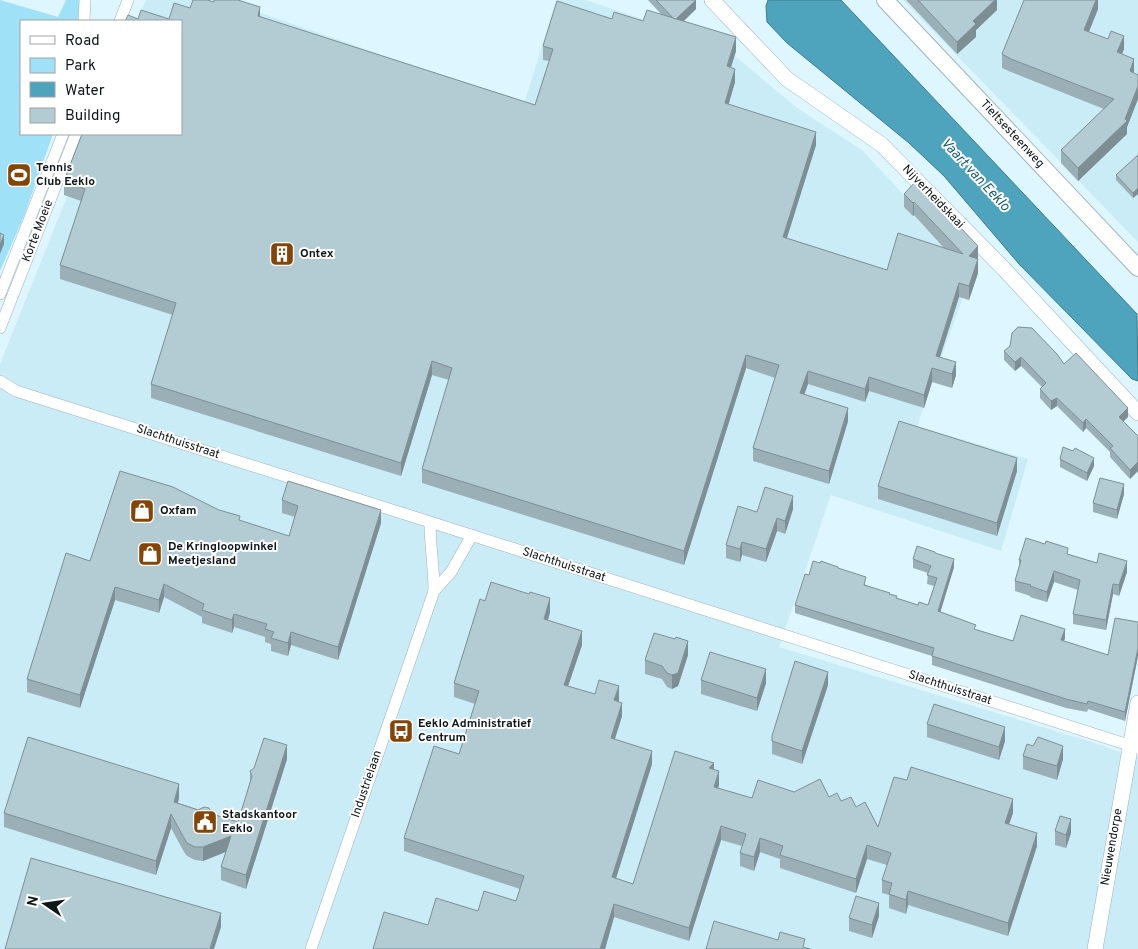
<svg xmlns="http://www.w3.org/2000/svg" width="1138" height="949" font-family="Overpass,sans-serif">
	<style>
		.built { fill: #caecf7 }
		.green { fill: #9fe2f8 }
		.water { fill: #4fa4bd; stroke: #3c7a8c }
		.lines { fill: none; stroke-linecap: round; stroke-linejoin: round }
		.minor-casing { stroke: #9cb3bb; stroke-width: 12 }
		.tertiary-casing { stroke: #9cb3bb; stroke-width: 16 }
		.secondary-casing { stroke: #9cb3bb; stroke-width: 18 }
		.minor { stroke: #fff; stroke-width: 11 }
		.tertiary { stroke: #fff; stroke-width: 15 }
		.secondary { stroke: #fff; stroke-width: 16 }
		.wall { fill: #9aafb6 }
		.shaded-wall { fill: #7d8f94 }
		.building { fill: #b3ccd4; stroke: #7d8f94 }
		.labels { text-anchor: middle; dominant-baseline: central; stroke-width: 4; stroke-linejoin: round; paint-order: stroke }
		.street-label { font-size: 12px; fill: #0e171a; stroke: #fff }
		.poi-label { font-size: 12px; font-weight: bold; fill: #0e171a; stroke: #fff; text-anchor: start }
		.water-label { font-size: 14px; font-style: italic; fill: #1a5e71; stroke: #fff }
	</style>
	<rect width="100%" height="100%" fill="#def6ff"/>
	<g class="built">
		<polygon points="146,0 224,0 524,104 556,0 585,0 722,45 797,108 862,150 973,269 917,426 1028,459 1001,551 831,495 779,647 1095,743 1138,758 1138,949 0,949 0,364 92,134 181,134 181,21 137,21"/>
		<polygon points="903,0 1138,0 1138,242"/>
	</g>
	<polygon class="green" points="0,0 58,17 66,0 80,0 78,21 21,21 21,134 53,134 24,216 0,271"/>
	<polygon class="water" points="768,0 841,0 1137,314 1138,381 1132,379 1019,264 944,176 909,143 787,43 767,22 766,6"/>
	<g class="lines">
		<defs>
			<g id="minor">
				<polyline points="84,21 85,0"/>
				<polyline points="120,21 128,0"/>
				<polyline points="0,294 63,134"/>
				<polyline points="0,328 76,134"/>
				<polyline points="0,381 16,391 430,522 1138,748"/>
				<polyline points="434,591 451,572 472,535"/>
				<path d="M 311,949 L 434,591 C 434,568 430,545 430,522"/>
			</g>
			<g id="tertiary">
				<polyline points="712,0 787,79 882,145 1004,269 1138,413"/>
				<polyline points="1095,949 1138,703"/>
			</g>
			<polyline id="secondary" points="885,0 1138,268"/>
		</defs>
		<use href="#minor" class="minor-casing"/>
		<use href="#tertiary" class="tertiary-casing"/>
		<use href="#secondary" class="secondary-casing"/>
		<use href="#minor" class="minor"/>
		<use href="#tertiary" class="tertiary"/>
		<use href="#secondary" class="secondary"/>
	</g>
	<g class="wall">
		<polygon points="648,0 696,0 696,9 684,21 736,51 731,67 735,82 728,104 816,145 787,238 887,270 944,248 914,215 913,216 904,207 904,194 978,260 978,273 969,300 959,297 940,357 956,375 952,388 932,382 924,408 869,391 865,402 808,384 804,394 848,421 829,484 753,461 753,448 775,378 746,368 684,565 422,483 422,469 449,380 432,375 401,476 151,398 151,384 173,315 60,279 60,265 81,201 64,195 64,181 181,134 138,19 169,19 190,8 260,17 535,105 549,61 543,60 543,46 612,19 643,21 661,14"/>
		<polygon points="906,0 997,0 997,10 976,30 976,37 957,54"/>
		<polygon points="1098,0 1098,9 1089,32 1124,49 1122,54 1134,73 1138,75 1138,99 1127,127 1127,134 1078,181 1061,163 1061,150 1104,109 1011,72 1002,68 1002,54"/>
		<polygon points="1138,155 1138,194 1133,198 1116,180 1116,175"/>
		<polygon points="1004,351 1064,364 1128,417 1123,421 1138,436 1138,471 1130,479 1110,457 1110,452 1086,428 1083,432 1057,406 1051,410 1040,398 1040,389 1042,387 1021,366 1015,371 1004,360"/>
		<polygon points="1060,459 1094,466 1087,481 1060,467"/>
		<polygon points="1017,471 997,536 878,499 878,486"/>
		<polygon points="1124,494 1117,519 1093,512 1093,503"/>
		<polygon points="282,500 381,523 338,660 291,645 288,656 271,651 271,644 265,642 265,637 234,627 232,633 202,623 202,617 164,597 159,613 115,600 80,708 27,692 27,679 90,561 289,536 295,517 282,513"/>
		<polygon points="793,509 785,534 777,531 766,562 742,555 740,562 726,558 726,545 757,512"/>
		<polygon points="935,553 954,567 940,612 976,630 1013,641 1065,638 1064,641 1108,655 1138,622 1138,656 1125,721 1088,709 1087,712 1066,708 932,665 932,656 795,613 795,605 809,575 820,563 838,568 866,585 890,594 897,598 918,605 928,605 934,586 927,584 928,573 913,568 913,559"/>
		<polygon points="1068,554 1097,563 1127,572 1119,596 1113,594 1106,630 1073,624 1073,614 1078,590 1054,582 1047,602 1030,597 1030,596 1015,591 1015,581 1019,567 1019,560"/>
		<polygon points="529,594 550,612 548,621 582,645 568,686 595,694 619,700 618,701 622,716 615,739 652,764 616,878 633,884 714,769 719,785 718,788 752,798 794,792 829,797 856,807 878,827 1013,813 1009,824 1037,846 1008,936 908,905 906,914 889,908 889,895 882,893 882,880 887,865 867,859 856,893 780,868 780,859 760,852 754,871 740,866 740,853 742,846 721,840 689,941 614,917 605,949 373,949 428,925 516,901 520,889 404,851 404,838 459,754 475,704 454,697 454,683 485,601"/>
		<polygon points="688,655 678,686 672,689 667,687 662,679 645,674 645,660"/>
		<polygon points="701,680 766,683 757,711 701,694"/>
		<polygon points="828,685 802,764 772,754 772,736"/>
		<polygon points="927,724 1005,741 999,760 927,737"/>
		<polygon points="1023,756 1063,759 1057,780 1023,769"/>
		<polygon points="287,759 246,889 221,880 221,867 226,851 203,861 195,860 187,856 184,852 171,828 156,875 4,827 4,813 179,798 178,803 238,822 250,784 250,771"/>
		<polygon points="1055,831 1071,833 1066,848 1055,845"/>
		<polygon points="879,916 872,938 849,931 849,918"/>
	</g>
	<g class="shaded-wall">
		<polygon points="696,0 696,9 675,29 675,20"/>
		<polygon points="995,0 997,0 997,10 976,30 976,37 957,54 957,42 973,21"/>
		<polygon points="1096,0 1098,0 1098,9 1084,43 1084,30"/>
		<polygon points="260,7 260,21 258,16"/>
		<polygon points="1124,36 1124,49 1117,66 1117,52"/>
		<polygon points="736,37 736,51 727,80 727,66"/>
		<polygon points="1134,59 1134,72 1130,85 1130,71"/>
		<polygon points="735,69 735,82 725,117 725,103"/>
		<polygon points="1138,86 1138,99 1127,127 1127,134 1078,181 1078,168 1125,119"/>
		<polygon points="816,132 816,145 783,250 783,237"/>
		<polygon points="1138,188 1138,194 1133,198 1133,193"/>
		<polygon points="914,202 914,215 913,216 913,203"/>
		<polygon points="4,235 4,244 0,254 0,245"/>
		<polygon points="978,246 978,273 969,300 969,256"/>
		<polygon points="959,283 959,297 936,369 936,356"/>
		<polygon points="746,355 746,368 684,565 684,551"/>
		<polygon points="1021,357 1021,366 1015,371 1015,362"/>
		<polygon points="432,361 432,375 401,476 401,463"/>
		<polygon points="956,362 956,375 952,388 952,374"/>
		<polygon points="932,368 932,382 924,408 924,395"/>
		<polygon points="808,371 808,384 800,406 800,393"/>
		<polygon points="869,377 869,391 865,402 865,389"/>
		<polygon points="1057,398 1057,406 1051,410 1051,401"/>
		<polygon points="848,408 848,421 829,484 829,471"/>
		<polygon points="1128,408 1128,417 1119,426 1119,417"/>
		<polygon points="1086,419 1086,428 1083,432 1083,423"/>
		<polygon points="1017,458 1017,471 997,536 997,523"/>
		<polygon points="1094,458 1094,466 1087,481 1087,473"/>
		<polygon points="1138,462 1138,471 1130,479 1130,470"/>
		<polygon points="1124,484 1124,494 1117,519 1117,510"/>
		<polygon points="793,496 793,509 785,534 785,521"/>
		<polygon points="381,510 381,523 338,660 338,647"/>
		<polygon points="777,518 777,531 766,562 766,549"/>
		<polygon points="742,542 742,555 740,562 740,549"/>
		<polygon points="954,559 954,567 938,620 938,611"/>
		<polygon points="1127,561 1127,572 1119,596 1119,585"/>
		<polygon points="1054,571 1054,582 1047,602 1047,592"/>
		<polygon points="164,584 164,597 159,613 159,600"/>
		<polygon points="1113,584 1113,594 1106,630 1106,620"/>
		<polygon points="115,587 115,600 80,708 80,695"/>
		<polygon points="550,598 550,612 544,633 544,619"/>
		<polygon points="234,614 234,627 232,633 232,620"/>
		<polygon points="1065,629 1065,638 1061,649 1061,640"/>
		<polygon points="582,631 582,645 564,698 564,685"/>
		<polygon points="291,632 291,645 288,656 288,643"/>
		<polygon points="688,641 688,655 678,686 672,689 672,675"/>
		<polygon points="1138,648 1138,656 1125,721 1125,712"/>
		<polygon points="766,669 766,683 757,711 757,698"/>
		<polygon points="828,672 828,685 802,764 802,751"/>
		<polygon points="619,686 619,700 614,714 614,700"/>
		<polygon points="622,703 622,716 611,751 611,738"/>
		<polygon points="1005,727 1005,741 999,760 999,747"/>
		<polygon points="287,745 287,759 246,889 246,875"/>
		<polygon points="1063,746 1063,759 1057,780 1057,766"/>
		<polygon points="652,751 652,764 612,891 612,877"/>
		<polygon points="714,763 714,777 709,768"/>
		<polygon points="719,771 719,785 714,800 714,787"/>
		<polygon points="179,784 179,798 174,816 174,802"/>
		<polygon points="1013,799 1013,813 1005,836 1005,823"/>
		<polygon points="171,814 171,828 156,875 156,861"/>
		<polygon points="1071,819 1071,833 1066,848 1066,835"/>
		<polygon points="721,826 721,840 689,941 689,928"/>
		<polygon points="1037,833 1037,846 1008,936 1008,923"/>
		<polygon points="231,836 231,850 203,861 203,847"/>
		<polygon points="760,838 760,852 754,871 754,857"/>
		<polygon points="867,845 867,859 856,893 856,879"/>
		<polygon points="908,891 908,905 906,914 906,900"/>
		<polygon points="879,903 879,916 872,938 872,925"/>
		<polygon points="614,904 614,917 605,949 600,949"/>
		<polygon points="221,913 221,927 214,949 210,949"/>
	</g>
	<g class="building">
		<polygon points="193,0 207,0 214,2 214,0 238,0 260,7 258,16 535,105 553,49 543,46 557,1 612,19 614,12 643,21 647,10 736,37 727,66 735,69 725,103 816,132 783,237 887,270 898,233 963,254 914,202 913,203 904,194 916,181 978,246 969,256 978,259 969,286 959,283 936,356 956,362 952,374 932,368 924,395 869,377 865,389 808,371 800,393 848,408 829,471 753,448 779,365 746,355 684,551 422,469 452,368 432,361 401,463 151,384 176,303 60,265 85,189 64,181 82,134 181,134 181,21 125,21 128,15 138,19 141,10 169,19 174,3 190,8"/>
		<polygon points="656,0 696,0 676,19 673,18"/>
		<polygon points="918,0 995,0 973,21 976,24 957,42"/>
		<polygon points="1024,0 1096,0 1084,30 1108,39 1111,31 1124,36 1117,52 1134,59 1130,71 1138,75 1138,86 1125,119 1127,121 1078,168 1061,150 1114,99 1011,59 1002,54"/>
		<polygon points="1138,155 1138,188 1133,193 1116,175"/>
		<polygon points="0,233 4,235 0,245"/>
		<polygon points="1018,327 1032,328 1057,354 1064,364 1076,353 1128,408 1119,417 1138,436 1138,462 1130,470 1110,448 1113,446 1086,419 1083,423 1057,398 1051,401 1040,389 1046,383 1021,357 1015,362 1004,351 1010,346 1012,333"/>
		<polygon points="899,421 1017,458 997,523 878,486"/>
		<polygon points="1063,447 1073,451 1075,448 1094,458 1087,473 1060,459"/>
		<polygon points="120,471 173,487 219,510 240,516 239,520 289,536 298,506 282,500 288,481 381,510 338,647 291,632 288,643 271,638 274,632 265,629 267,624 234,614 232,620 202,610 204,604 164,584 159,600 115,587 80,695 27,679 66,553 90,561"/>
		<polygon points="1100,478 1124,484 1117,510 1093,503"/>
		<polygon points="765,487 793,496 785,521 777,518 766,549 742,542 740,549 726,545 738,506 757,512"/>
		<polygon points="1026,538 1045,544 1046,541 1068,548 1067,554 1097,563 1099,553 1127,561 1119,585 1113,584 1106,620 1073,614 1080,580 1054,571 1047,592 1030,586 1031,585 1015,581 1021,560 1019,560"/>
		<polygon points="917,546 935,552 935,553 954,559 938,611 976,625 974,629 1013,641 1021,615 1065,629 1061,640 1108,655 1115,618 1138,622 1138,648 1125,712 1088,701 1087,704 1066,699 932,656 934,648 795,605 805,574 809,575 813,561 820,563 821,561 838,567 838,568 866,577 864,585 890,593 889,594 897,596 896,598 918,605 919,602 928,605 937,578 927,575 931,566 913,559"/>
		<polygon points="491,582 529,594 530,592 550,598 544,619 582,631 564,685 595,694 599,680 619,686 614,700 622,703 611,738 652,751 612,877 633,884 675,751 714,763 709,768 719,771 714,787 752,798 758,780 794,792 820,779 829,797 837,793 841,801 851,797 856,807 865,802 878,827 894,777 907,780 911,767 1013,799 1005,823 1037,833 1008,923 908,891 906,900 889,894 892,883 882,880 891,853 867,845 856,879 780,855 783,846 760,838 754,857 740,853 746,834 721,826 689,928 614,904 600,949 373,949 384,912 428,925 436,898 478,911 484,891 516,901 524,876 404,838 434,746 459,754 479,691 454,683 480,599 485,601"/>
		<polygon points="654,633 675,639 676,637 688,641 678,673 672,675 667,673 662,666 645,660"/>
		<polygon points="710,652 766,669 757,698 701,680"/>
		<polygon points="795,661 828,672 802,751 772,741 772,736"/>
		<polygon points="934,704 1005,727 999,747 927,724"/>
		<polygon points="28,737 179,784 174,802 198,810 204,807 209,808 212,814 238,822 252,776 250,771 254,768 264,738 287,745 246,875 221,867 231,836 203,847 195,847 187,843 184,838 171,814 156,861 4,813"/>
		<polygon points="1038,737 1063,746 1057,766 1023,756 1027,744 1033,746"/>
		<polygon points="1060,816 1071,819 1066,835 1055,831"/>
		<polygon points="31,858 221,913 210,948 212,949 5,949"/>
		<polygon points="856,896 879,903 872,925 849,918"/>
		<polygon points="714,921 778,940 780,932 805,939 803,947 810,949 706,949"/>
	</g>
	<defs>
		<symbol id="stadium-square" viewBox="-11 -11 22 22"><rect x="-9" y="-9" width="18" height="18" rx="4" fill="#844506" stroke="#fff"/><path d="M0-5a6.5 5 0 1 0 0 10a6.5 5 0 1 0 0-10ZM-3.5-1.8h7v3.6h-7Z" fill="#fff"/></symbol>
		<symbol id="building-square" viewBox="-11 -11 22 22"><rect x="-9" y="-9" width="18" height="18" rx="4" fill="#844506" stroke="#fff"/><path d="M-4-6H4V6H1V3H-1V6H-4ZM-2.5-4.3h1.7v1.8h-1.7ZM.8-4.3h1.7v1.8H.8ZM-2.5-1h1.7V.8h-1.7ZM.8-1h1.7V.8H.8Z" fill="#fff"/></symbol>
		<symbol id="shop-square" viewBox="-11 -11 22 22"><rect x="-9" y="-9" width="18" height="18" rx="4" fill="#844506" stroke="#fff"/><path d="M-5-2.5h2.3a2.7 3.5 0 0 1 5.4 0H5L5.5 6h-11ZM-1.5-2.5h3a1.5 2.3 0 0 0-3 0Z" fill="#fff"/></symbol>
		<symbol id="bus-square" viewBox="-11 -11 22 22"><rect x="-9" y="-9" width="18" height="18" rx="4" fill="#844506" stroke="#fff"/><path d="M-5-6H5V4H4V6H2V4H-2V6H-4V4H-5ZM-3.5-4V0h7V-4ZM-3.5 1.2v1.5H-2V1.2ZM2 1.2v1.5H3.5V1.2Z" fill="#fff"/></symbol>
		<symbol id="civic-square" viewBox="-11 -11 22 22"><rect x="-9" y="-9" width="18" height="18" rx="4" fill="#844506" stroke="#fff"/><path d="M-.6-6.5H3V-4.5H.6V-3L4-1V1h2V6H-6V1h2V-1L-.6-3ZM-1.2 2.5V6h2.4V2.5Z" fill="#fff"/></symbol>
	</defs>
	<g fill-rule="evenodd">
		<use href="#stadium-square" x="5" y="161" width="28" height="28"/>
		<use href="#building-square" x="268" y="240" width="28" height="28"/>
		<use href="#shop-square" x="128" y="497" width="28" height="28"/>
		<use href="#shop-square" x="136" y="540" width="28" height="28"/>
		<use href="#bus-square" x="387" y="717" width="28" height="28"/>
		<use href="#civic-square" x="191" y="808" width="28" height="28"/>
	</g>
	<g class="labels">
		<g class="street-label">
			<text transform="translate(1012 134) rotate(47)">Tieltsesteenweg</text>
			<text transform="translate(933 197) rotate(46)">Nijverheidskaai</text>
			<text transform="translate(38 231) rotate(-69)">Korte Moeie</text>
			<text transform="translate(178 442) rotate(18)">Slachthuisstraat</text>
			<text transform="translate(564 565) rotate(18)">Slachthuisstraat</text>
			<text transform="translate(950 688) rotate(18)">Slachthuisstraat</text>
			<text transform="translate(367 784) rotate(-71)">Industrielaan</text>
			<text transform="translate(1112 847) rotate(-80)">Nieuwendorpe</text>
		</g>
		<g class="poi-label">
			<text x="36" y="168">Tennis<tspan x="36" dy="14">Club Eeklo</tspan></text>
			<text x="300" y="254">Ontex</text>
			<text x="160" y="511">Oxfam</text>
			<text x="168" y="547">De Kringloopwinkel<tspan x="168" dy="14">Meetjesland</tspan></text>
			<text x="418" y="724">Eeklo Administratief<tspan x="418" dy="14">Centrum</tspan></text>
			<text x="222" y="815">Stadskantoor<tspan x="222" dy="14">Eeklo</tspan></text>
		</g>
		<g class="water-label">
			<text transform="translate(975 175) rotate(47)">Vaart van Eeklo</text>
		</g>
	</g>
	<rect x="20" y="20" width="162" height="115" fill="#ffffff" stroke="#9fa2a3"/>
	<rect x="30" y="36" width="25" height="8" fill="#ffffff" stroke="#9fa2a3"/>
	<text x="65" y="45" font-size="15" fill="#0e171a">Road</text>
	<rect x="30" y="58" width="25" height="15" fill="#9fe2f8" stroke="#9fa2a3"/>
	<text x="65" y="70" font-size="15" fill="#0e171a">Park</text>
	<rect x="30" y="82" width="25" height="15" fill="#4fa4bd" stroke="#9fa2a3"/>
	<text x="65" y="95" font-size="15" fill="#0e171a">Water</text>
	<rect x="30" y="108" width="25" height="15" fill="#b3ccd4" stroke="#9fa2a3"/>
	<text x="65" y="120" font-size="15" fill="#0e171a">Building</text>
	<g transform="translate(45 904) rotate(283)" stroke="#ffffff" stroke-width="4" paint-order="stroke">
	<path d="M0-4L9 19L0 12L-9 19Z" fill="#0e171a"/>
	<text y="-8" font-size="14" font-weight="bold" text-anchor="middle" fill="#0e171a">N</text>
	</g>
</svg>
